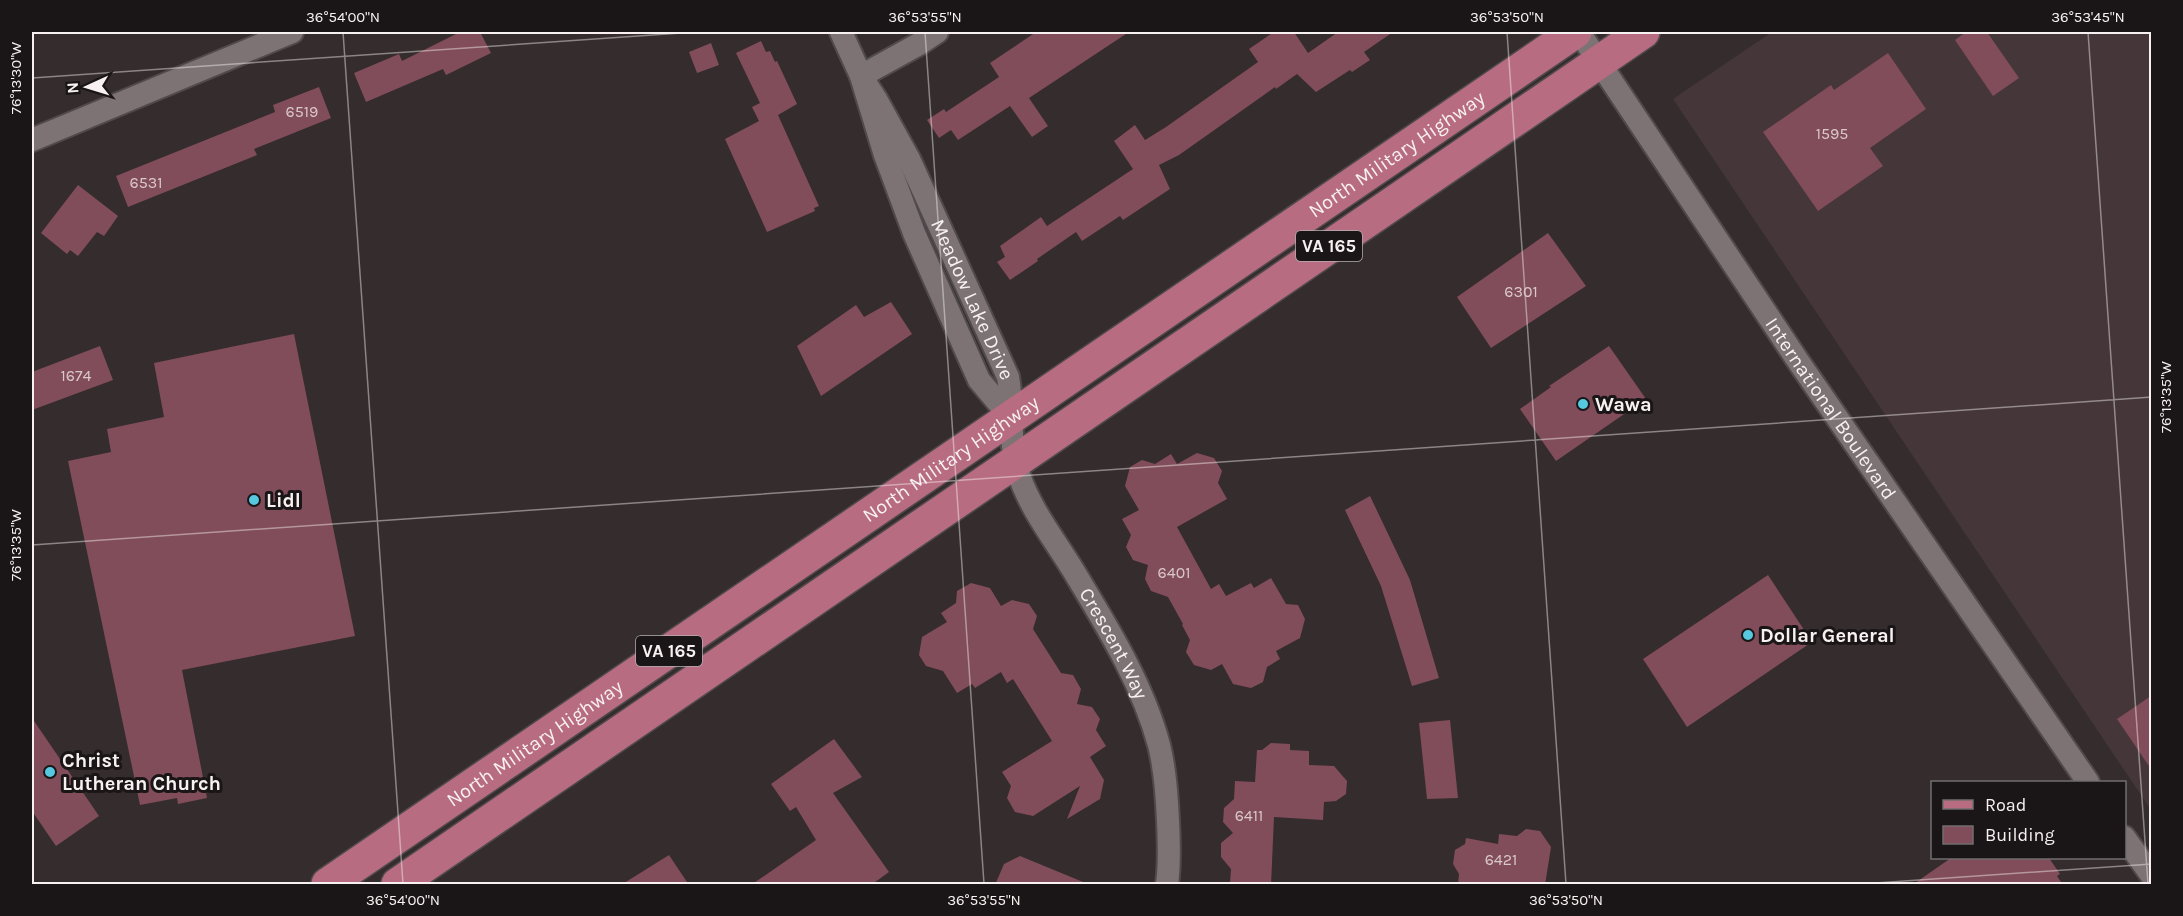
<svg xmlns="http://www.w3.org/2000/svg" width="2183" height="916" font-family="Karla,sans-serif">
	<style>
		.built { fill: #453639 }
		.building { fill: #814d5a }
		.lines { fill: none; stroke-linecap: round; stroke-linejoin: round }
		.minor-casing { stroke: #514a4c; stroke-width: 26 }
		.primary-casing { stroke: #514a4c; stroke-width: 36 }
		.minor { stroke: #7d7375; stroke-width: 22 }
		.primary { stroke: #b86c82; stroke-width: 33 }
		.ticks { fill: none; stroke: #f7f1f2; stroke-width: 1.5; stroke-opacity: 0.45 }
		.poi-dot { fill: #56c9e1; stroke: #1a1617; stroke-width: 2 }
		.labels { text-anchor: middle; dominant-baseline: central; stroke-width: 6; stroke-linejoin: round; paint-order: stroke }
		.number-label { font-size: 16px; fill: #dac8cc }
		.shield { fill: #1a1617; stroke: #b5afb0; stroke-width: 1.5 }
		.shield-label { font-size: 18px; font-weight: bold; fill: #f7f1f2 }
		.street-label { font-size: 20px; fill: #f7f1f2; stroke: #1a1617 }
		.poi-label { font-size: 20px; font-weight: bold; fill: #f7f1f2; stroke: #1a1617; text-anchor: start }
		.neatline { fill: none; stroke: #f7f1f2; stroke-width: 2 }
		.ticks-label { font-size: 15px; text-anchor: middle; fill: #f7f1f2 }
	</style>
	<rect width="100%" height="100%" fill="#352c2e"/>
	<polygon class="built" points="1772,32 2151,32 2151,810 1673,99"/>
	<g class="building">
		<polygon points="460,32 480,32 491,53 446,75 443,69 366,102 354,73 399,54 402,61"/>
		<polygon points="1036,32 1129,32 1029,98 1048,126 1032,137 1010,106 958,140 951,130 939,138 927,120 944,109 946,112 999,77 990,63"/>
		<polygon points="1274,32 1294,32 1308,53 1338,32 1393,32 1364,52 1370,60 1352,72 1350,70 1316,92 1297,74 1276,89 1275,87 1179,155 1159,165 1170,189 1123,220 1120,216 1082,241 1076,232 1037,259 1038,261 1010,280 997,262 1005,257 1000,246 1041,217 1047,226 1133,169 1114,141 1135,125 1145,140 1166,127 1258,62 1249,49"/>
		<polygon points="1966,32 1987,32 2019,78 1993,96 1955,40"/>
		<polygon points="761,41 766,52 770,51 775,62 777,61 797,104 778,115 819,206 814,208 815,211 767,232 725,139 759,121 752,107 760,103 736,53"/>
		<polygon points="711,43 719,65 697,73 689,52"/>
		<polygon points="1888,53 1926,109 1870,148 1883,166 1818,211 1763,132 1831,85 1834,90"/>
		<polygon points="319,87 331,118 254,149 257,155 128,207 116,176 275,112 273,105"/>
		<polygon points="78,185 118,216 104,236 97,232 78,256 70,250 67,254 41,233"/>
		<polygon points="1548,233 1586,286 1491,348 1457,297"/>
		<polygon points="891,302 912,334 821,396 797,346 856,305 864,317"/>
		<polygon points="294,334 355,636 182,670 207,798 178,804 177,798 140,805 68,461 111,452 107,429 164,417 154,363"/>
		<polygon points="100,346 113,380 32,410 32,372"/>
		<polygon points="1609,346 1646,399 1556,461 1520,409 1551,387 1549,386"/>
		<polygon points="1197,453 1214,458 1222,471 1218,483 1227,499 1177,527 1211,589 1219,584 1226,596 1251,583 1254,588 1271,578 1286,604 1298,605 1305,619 1300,638 1276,651 1280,659 1267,667 1263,682 1251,688 1233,684 1222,664 1211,670 1194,665 1186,652 1190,640 1182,625 1183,624 1168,597 1151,591 1145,579 1148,565 1133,560 1126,547 1131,535 1122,519 1139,510 1125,486 1130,467 1142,460 1155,464 1171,454 1177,464"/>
		<polygon points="1370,496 1410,580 1439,678 1412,686 1381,586 1345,510"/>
		<polygon points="1768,575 1812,642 1687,727 1643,659"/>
		<polygon points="971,583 990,588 1001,606 1012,600 1029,604 1037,616 1033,629 1061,673 1073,675 1081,689 1077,704 1092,707 1100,719 1096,730 1106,746 1090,757 1104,780 1100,799 1067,819 1080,786 1033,816 1015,812 1007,798 1011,786 1002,772 1052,741 1013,679 1007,683 1001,672 975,688 972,684 957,693 943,671 926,666 919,655 922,637 947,622 941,613 956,603 957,591"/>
		<polygon points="2151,696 2151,769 2117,719"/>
		<polygon points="32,718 99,816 56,846 32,811"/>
		<polygon points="1450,720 1458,798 1427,799 1419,723"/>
		<polygon points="834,739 862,777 833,793 889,872 871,885 751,885 816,840 796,807 790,811 771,784"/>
		<polygon points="1271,743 1290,744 1290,750 1309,751 1309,765 1334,766 1347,781 1346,794 1336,801 1324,802 1323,820 1274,817 1271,885 1230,883 1231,869 1221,857 1221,843 1233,833 1223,822 1224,808 1234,799 1235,781 1255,782 1257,750 1262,750"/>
		<polygon points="1526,829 1540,831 1551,847 1545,885 1458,885 1459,874 1453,864 1455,850 1465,844 1466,838 1498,844 1499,834 1517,836"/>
		<polygon points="669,855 689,885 621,885"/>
		<polygon points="1020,856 1088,884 1088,885 995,885 1004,864"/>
		<polygon points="1951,858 2049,858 2060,874 2057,876 2063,885 1912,885"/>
	</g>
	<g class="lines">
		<defs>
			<g id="minor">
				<polyline points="841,32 861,76 885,155 914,233 979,380 1011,418"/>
				<path id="s1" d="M 1579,32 L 1798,361 L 2088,782"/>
				<path id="s2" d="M 861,76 L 876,99 L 909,159 L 1008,377 C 1014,409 1008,444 1019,475 C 1031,510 1054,539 1073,570 C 1106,625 1142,682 1159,745 C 1165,769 1167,796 1168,821 C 1169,842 1170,864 1167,884"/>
				<polyline points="861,76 919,44 937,32"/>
				<polyline points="32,140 292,32"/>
				<polyline points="2124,837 2152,876"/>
			</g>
			<g id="primary">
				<path id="s3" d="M 328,884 L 1575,32"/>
				<polyline points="398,884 1643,32"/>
			</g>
		</defs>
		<use href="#minor" class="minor-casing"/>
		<use href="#primary" class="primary-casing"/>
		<use href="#minor" class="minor"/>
		<use href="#primary" class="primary"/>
	</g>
	<path class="ticks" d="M 343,32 L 403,884M 925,32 L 984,884M 1507,32 L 1566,884M 2088,32 L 2148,884M 32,78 L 696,32M 32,545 L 2152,397M 1861,884 L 2152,864"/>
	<g class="poi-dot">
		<circle cx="1583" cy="404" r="6"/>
		<circle cx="254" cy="500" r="6"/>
		<circle cx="1748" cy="635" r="6"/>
		<circle cx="50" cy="772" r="6"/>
	</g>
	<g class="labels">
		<g class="number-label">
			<text x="302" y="111">6519</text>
			<text x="1832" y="133">1595</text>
			<text x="146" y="182">6531</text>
			<text x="1521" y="291">6301</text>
			<text x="76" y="375">1674</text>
			<text x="1174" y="572">6401</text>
			<text x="1249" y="815">6411</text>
			<text x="1501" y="859">6421</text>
		</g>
		<g class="shield">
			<rect x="1296" y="231" width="66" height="30" rx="4.5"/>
			<rect x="636" y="636" width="66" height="30" rx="4.5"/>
		</g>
		<g class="shield-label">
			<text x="1329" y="246">VA 165</text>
			<text x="669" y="651">VA 165</text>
		</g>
		<g class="street-label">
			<text stroke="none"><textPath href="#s3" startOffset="1294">North Military Highway</textPath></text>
			<text stroke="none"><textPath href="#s2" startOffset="250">Meadow Lake Drive</textPath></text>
			<text stroke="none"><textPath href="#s1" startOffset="453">International Boulevard</textPath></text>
			<text stroke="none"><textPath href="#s3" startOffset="754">North Military Highway</textPath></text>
			<text stroke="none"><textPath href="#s2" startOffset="628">Crescent Way</textPath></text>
			<text stroke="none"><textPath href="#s3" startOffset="250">North Military Highway</textPath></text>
		</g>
		<g class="poi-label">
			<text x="1595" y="404">Wawa</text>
			<text x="266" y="500">Lidl</text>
			<text x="1760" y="635">Dollar General</text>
			<text x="62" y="760">Christ<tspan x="62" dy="23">Lutheran Church</tspan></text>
		</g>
	</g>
	<rect width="2183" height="916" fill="none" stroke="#1a1617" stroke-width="66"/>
	<rect x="1931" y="781" width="195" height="78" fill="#1a1617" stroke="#726e6f" stroke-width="1.5"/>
	<rect x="1943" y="800" width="30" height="9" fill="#b86c82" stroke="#726e6f" stroke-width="1.5"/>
	<text x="1985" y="811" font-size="18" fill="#f7f1f2">Road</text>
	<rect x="1943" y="826" width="30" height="18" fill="#814d5a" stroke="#726e6f" stroke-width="1.5"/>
	<text x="1985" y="841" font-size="18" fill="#f7f1f2">Building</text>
	<g transform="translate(87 87) rotate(266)" stroke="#1a1617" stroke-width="4.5" paint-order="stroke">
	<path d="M0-4.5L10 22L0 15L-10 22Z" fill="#f7f1f2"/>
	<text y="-9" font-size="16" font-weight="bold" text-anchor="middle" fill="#f7f1f2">N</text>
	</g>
	<rect x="33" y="33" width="2117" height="850" class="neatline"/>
	<g class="ticks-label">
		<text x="343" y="22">36°54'00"N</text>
		<text x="925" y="22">36°53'55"N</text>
		<text x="1507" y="22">36°53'50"N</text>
		<text x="2088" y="22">36°53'45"N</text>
		<text transform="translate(16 78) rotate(-90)" y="5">76°13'30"W</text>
		<text transform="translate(2166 397) rotate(-90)" y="5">76°13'35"W</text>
		<text transform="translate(16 545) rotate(-90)" y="5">76°13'35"W</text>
		<text x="403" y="905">36°54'00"N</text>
		<text x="984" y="905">36°53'55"N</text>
		<text x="1566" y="905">36°53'50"N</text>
	</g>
</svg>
